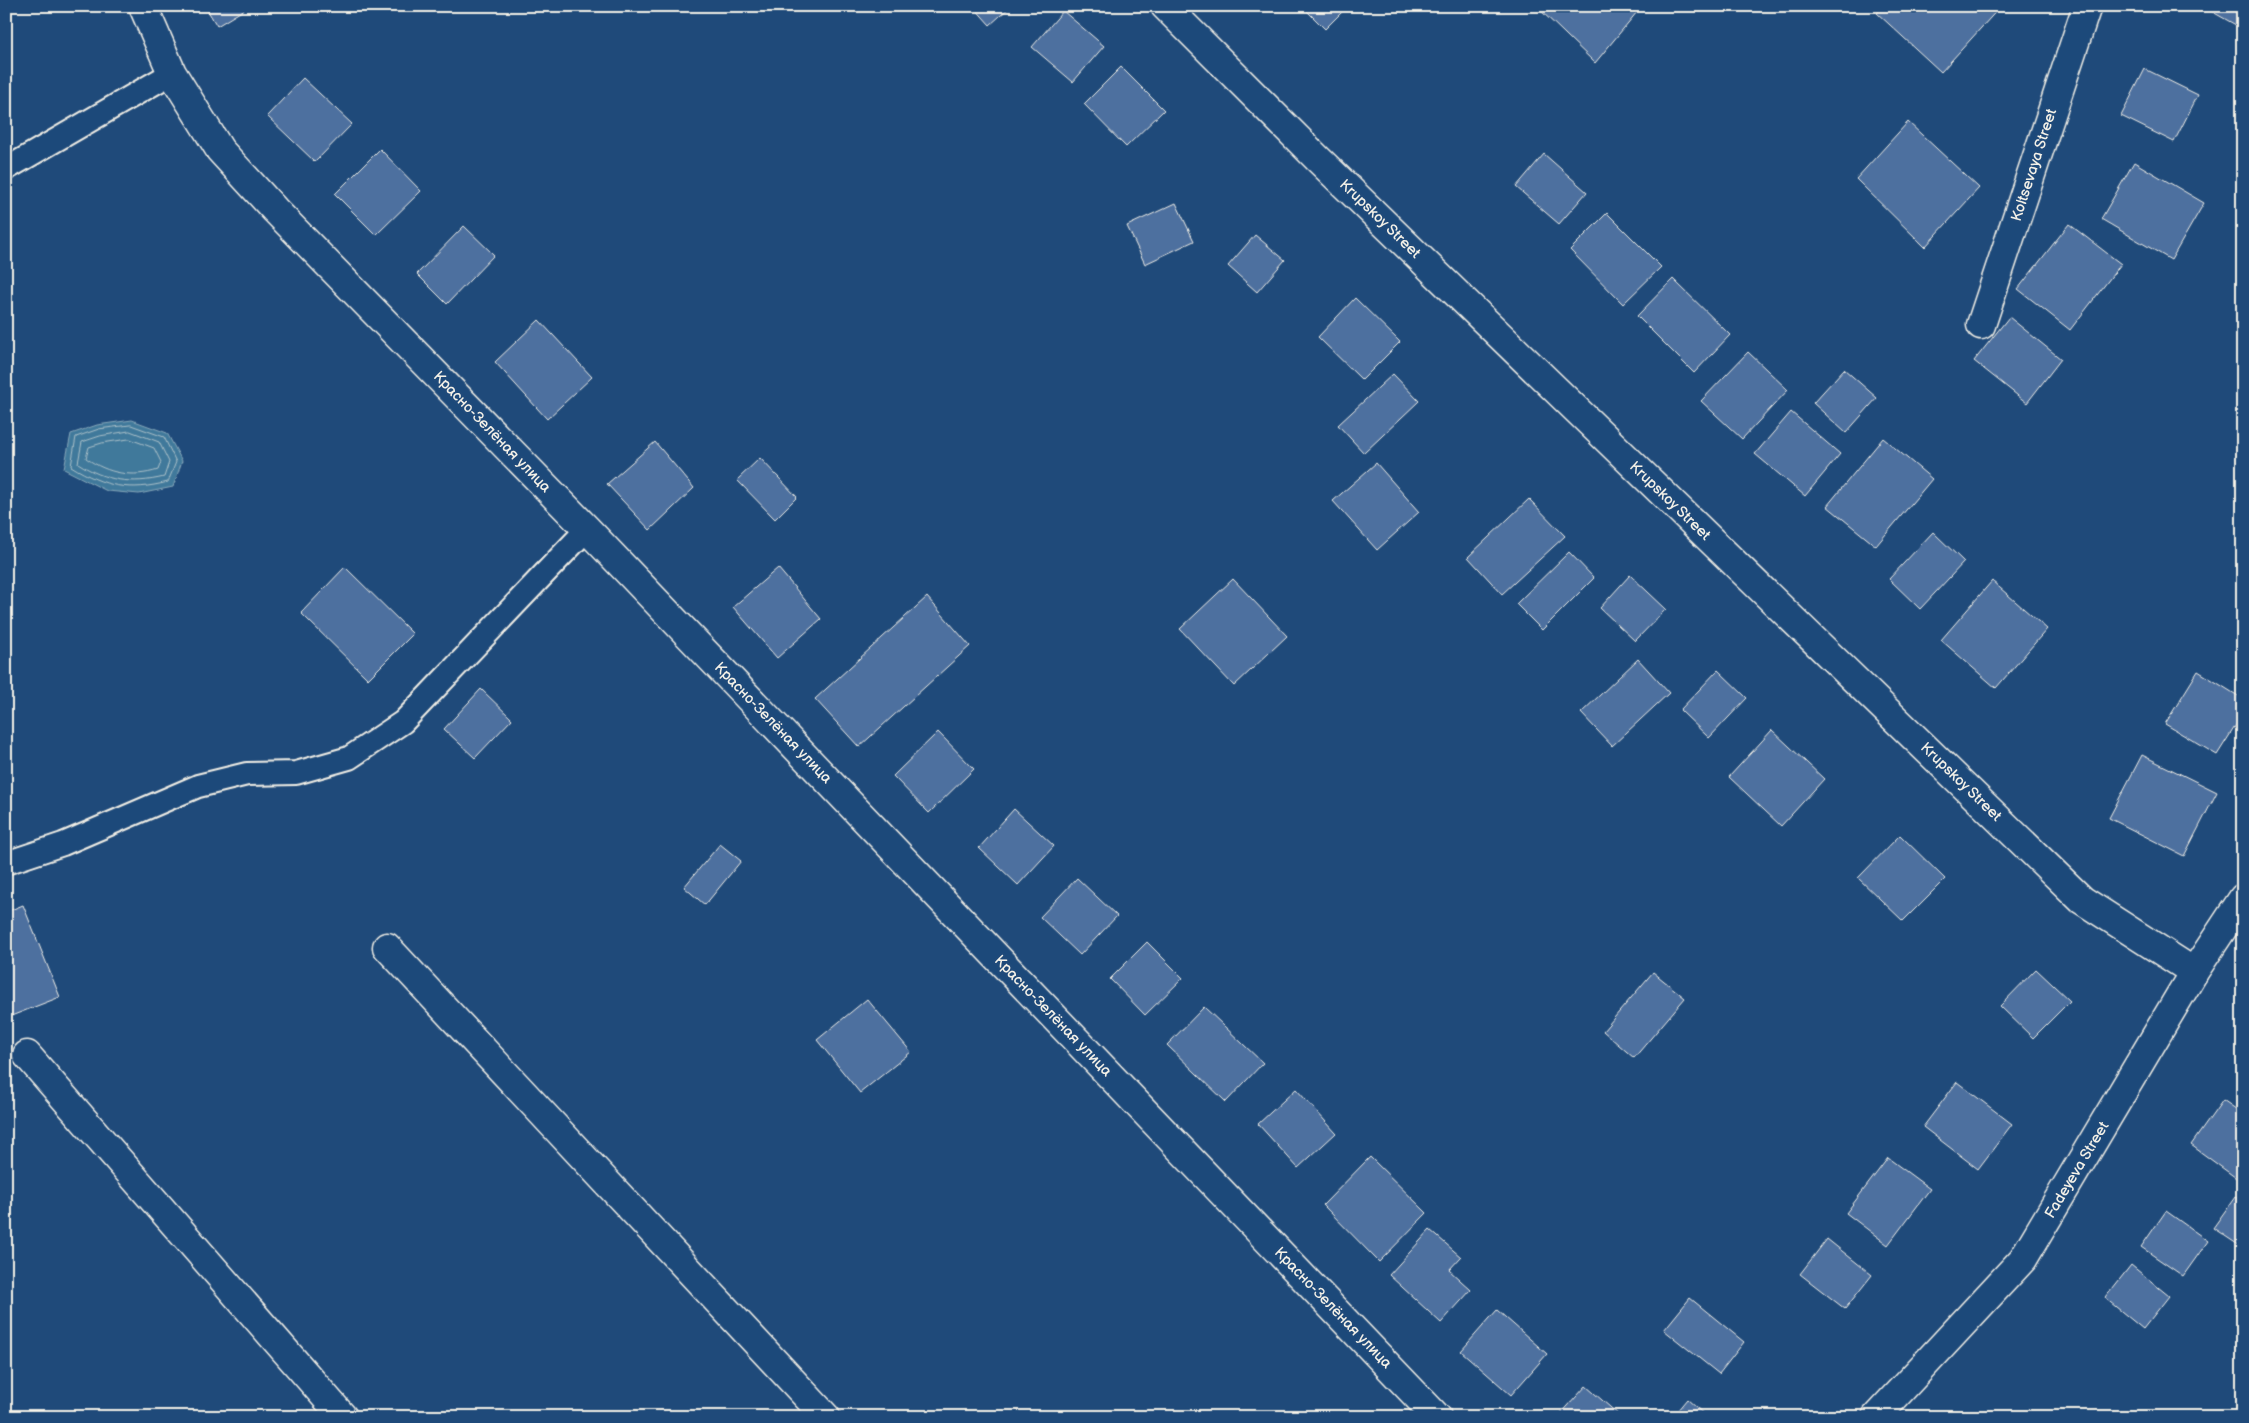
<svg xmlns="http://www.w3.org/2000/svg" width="2249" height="1423" font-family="'Balsamiq Sans',sans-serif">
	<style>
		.water { fill: #41799b; stroke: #89a9ba }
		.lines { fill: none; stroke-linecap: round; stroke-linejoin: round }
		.shore { stroke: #acc1c9; stroke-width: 1 }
		.building { fill: #4e6f9f; stroke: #f4f1e8 }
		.service-casing { stroke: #f4f1e8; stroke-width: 26 }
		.minor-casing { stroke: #f4f1e8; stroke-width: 31 }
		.service { stroke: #1f4a7a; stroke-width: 22 }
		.minor { stroke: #1f4a7a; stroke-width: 28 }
		.labels { text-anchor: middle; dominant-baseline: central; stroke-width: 5; stroke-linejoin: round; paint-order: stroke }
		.street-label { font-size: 15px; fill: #f4f1e8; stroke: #1f4a7a }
	</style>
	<rect width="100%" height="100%" fill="#1f4a7a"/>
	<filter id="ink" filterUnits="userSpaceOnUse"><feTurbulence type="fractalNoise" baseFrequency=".02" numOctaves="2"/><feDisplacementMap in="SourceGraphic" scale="10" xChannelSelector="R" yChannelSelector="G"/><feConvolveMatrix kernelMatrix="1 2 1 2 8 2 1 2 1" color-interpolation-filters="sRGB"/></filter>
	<g filter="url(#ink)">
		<polygon class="water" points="132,420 167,433 182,461 173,487 139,494 107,491 64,469 71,434 97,425"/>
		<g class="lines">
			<g class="shore">
				<path d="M 131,425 L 164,437 L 176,462 L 168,482 C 129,492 105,487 71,466 L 76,437 L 99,429 Z"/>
				<path d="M 130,431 L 159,442 L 169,462 L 164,477 C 132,485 105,481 78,463 L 82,442 L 100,436 Z"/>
				<path d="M 130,439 L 154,448 L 161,462 L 158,470 C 133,478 108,474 86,458 L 89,447 L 102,443 Z"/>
			</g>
		</g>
		<g class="building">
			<polygon points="205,6 250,6 217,26"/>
			<polygon points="973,6 1011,6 990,25"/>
			<polygon points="1302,6 1348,6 1325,29"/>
			<polygon points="1536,6 1642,6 1595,63"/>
			<polygon points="1883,6 2001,6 1941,72 1877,13"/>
			<polygon points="2202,6 2243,6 2243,29"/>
			<polygon points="1063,11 1104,46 1073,82 1032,47"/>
			<polygon points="1121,67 1164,110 1126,147 1084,104"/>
			<polygon points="2145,69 2198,95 2174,142 2121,116"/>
			<polygon points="303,78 352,124 315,162 267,116"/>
			<polygon points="1908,122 1979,188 1925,247 1856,179"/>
			<polygon points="380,149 421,191 376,235 335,194"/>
			<polygon points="1544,154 1587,192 1559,224 1516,187"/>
			<polygon points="2134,162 2204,203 2171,260 2101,219"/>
			<polygon points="1176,203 1194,241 1145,264 1127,226"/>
			<polygon points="1607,213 1661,267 1623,304 1570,250"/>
			<polygon points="2069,224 2121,264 2070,330 2018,289"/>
			<polygon points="464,226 494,255 447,304 417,274"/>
			<polygon points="1255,235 1285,260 1257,292 1228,266"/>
			<polygon points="1673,279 1730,335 1694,373 1637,316"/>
			<polygon points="1355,298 1400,342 1362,380 1318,337"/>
			<polygon points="2009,317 2061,359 2027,403 1974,361"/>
			<polygon points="539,320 592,377 547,419 495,362"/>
			<polygon points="1748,352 1788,390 1742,439 1701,401"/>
			<polygon points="1844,369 1877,398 1846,433 1813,403"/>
			<polygon points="1393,374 1419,401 1364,453 1338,425"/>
			<polygon points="1791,412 1840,454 1805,496 1755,454"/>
			<polygon points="1883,438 1932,479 1876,546 1827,506"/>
			<polygon points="655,442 694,488 650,530 607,484"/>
			<polygon points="760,458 797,497 775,519 737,480"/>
			<polygon points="1376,463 1419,512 1377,550 1333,501"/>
			<polygon points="1529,499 1565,536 1502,594 1468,557"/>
			<polygon points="1933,532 1964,562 1920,609 1889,579"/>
			<polygon points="1569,552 1594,578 1542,630 1516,604"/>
			<polygon points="345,567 413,634 368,679 301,613"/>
			<polygon points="778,568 821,619 777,658 733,607"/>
			<polygon points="1630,575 1666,609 1635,641 1600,608"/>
			<polygon points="1233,579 1287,636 1234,686 1180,629"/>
			<polygon points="1992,581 2047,629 1996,688 1941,640"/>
			<polygon points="927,597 970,646 859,747 815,699"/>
			<polygon points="1638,659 1669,693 1612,746 1581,713"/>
			<polygon points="1718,670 1747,698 1709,738 1680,710"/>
			<polygon points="2198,671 2243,699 2243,714 2217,755 2165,724"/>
			<polygon points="481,689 512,719 475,758 444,729"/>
			<polygon points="1772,730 1824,779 1781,826 1729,777"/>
			<polygon points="938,732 974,769 929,813 893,776"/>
			<polygon points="2142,755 2217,792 2184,856 2109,818"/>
			<polygon points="1014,809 1054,846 1018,885 979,848"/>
			<polygon points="1900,835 1945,879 1903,921 1858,878"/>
			<polygon points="720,844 741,861 705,905 684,887"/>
			<polygon points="1077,878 1117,916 1080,955 1040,917"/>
			<polygon points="23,905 60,997 6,1018 6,912"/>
			<polygon points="1147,942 1183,978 1145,1015 1110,979"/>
			<polygon points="2036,969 2070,1001 2033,1038 2000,1006"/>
			<polygon points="1653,972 1685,998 1634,1058 1603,1031"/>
			<polygon points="867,999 911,1052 860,1093 817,1040"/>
			<polygon points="1204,1007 1263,1063 1226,1102 1167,1045"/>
			<polygon points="1957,1082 2012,1124 1978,1169 1923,1127"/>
			<polygon points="1296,1089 1336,1133 1298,1168 1258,1124"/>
			<polygon points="2223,1100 2243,1114 2243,1183 2191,1145"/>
			<polygon points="1370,1157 1427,1213 1379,1262 1323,1205"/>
			<polygon points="1888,1158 1930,1189 1888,1245 1846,1213"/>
			<polygon points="2235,1197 2243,1202 2243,1248 2213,1228"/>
			<polygon points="2166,1211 2208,1241 2183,1276 2141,1247"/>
			<polygon points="1430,1230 1461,1257 1449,1270 1471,1290 1441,1323 1389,1275"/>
			<polygon points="1827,1239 1872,1275 1845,1309 1800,1274"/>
			<polygon points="2131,1265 2169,1296 2143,1329 2105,1298"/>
			<polygon points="1690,1298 1744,1342 1719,1374 1664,1330"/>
			<polygon points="1497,1310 1547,1354 1511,1395 1461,1351"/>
			<polygon points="1586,1386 1619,1415 1617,1417 1558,1417"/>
			<polygon points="1687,1399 1707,1417 1672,1417"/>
		</g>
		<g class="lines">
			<defs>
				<g id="service">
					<polyline points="6,169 172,73"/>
					<polyline points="6,863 63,844 198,786 247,774 296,773 349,758 403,722 587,529"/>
				</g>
				<g id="minor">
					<polyline points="143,6 172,73 220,150 275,210 587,529 1437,1417"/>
					<polyline points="1165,6 1318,159 2082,900 2194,972"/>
					<polyline points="1981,325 2087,6"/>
					<polyline points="387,947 826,1417"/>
					<polyline points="27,1055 343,1417"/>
					<polyline points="1876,1417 2023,1259 2194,972 2243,898"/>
				</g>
			</defs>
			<use href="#service" class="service-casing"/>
			<use href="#minor" class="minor-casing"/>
			<use href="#service" class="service"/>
			<use href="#minor" class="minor"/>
		</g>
	</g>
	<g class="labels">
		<g class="street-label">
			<text transform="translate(2034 165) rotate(-72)">Koltsevaya Street</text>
			<text transform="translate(1380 219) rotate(44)">Krupskoy Street</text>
			<text transform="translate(492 432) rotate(46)">Красно-Зелёная улица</text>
			<text transform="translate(1670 501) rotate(44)">Krupskoy Street</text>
			<text transform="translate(773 723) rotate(46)">Красно-Зелёная улица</text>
			<text transform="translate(1961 782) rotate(44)">Krupskoy Street</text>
			<text transform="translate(1053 1016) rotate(46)">Красно-Зелёная улица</text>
			<text transform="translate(2077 1170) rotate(-59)">Fadeyeva Street</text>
			<text transform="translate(1333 1308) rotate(46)">Красно-Зелёная улица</text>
		</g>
	</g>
	<rect width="2249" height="1423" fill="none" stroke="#1f4a7a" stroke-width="25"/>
	<rect x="12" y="12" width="2224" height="1398" fill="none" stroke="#f4f1e8" stroke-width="2" filter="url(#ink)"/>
</svg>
